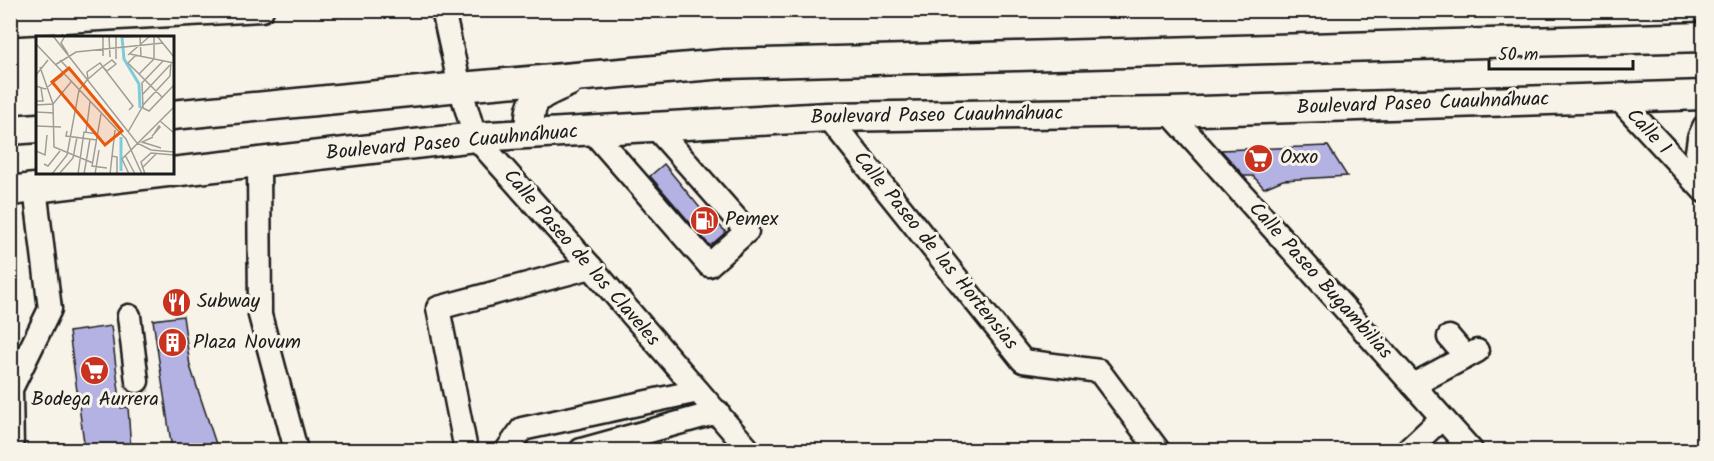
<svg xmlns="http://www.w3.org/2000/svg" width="1714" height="461" font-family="Kalam,sans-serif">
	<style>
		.building { fill: #b4b2e3; stroke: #1c1c1c; stroke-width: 1.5 }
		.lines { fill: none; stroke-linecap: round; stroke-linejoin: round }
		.minor-tunnel { stroke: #d6d3c9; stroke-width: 22; stroke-dasharray: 22 11; stroke-linecap: butt }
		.minor-casing { stroke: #1c1c1c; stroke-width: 27 }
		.major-casing { stroke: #1c1c1c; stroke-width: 33 }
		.minor { stroke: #f7f3e8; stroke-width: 22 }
		.major { stroke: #f7f3e8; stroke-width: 28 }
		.labels { text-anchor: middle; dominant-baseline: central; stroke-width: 6; stroke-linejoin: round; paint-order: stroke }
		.street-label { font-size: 20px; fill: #1c1c1c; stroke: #f7f3e8 }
		.poi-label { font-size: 20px; fill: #1c1c1c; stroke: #f7f3e8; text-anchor: start }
		.inset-river { fill: none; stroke: #7ecbdc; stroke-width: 3 }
		.inset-road { fill: none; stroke: #9f9d96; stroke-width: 1.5 }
		.view { fill: #e8590c; fill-opacity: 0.15; stroke: #e8590c; stroke-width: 3 }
		.inset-edge { fill: none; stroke: #1c1c1c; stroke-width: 3 }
	</style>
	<rect width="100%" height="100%" fill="#f7f3e8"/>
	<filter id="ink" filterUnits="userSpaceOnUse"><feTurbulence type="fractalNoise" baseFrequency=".0167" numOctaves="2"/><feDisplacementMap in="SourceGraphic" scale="12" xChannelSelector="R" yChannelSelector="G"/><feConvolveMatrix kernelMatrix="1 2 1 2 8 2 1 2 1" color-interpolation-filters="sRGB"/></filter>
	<g filter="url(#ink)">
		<g class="building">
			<polygon points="1328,146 1347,176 1283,180 1264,188 1253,176 1244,176 1221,150"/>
			<polygon points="664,164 709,219 711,217 726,232 710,246 650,176"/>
			<polygon points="183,316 190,366 218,450 172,450 153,320"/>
			<polygon points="111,326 121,408 128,407 131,450 85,450 69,332"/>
		</g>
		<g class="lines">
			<polyline class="minor-tunnel" points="137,381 140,400"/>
			<defs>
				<g id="minor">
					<polyline points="443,10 460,87 475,137 591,267 749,450"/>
					<polyline points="10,24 262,10"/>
					<polyline points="1618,98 1704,191"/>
					<polyline points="1169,112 1471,450"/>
					<polyline points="828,117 1023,361 1099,371 1158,450"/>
					<polyline points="592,131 709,265 747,231 655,127"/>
					<polyline points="259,162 260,315 296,450"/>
					<polyline points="1693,180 1699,138 1704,127"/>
					<polyline points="129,316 137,381"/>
					<polyline points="1449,337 1466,357"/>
					<polyline points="1413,385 1477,351"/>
					<polyline points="12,450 11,389 50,309 35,188"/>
					<polyline points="466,450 438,308 591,267"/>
					<polyline points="507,450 522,429 698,391"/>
					<polyline points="581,450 718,412"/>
					<polyline points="1408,450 1442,418"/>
				</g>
				<g id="major">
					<polyline points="172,115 460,87 724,64 1704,37"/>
					<polyline points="10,130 38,128"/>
					<path d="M 530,133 C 528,96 537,96 568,82"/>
					<polyline points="172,172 475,137 828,117 1169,112 1704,95"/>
					<polyline points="10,191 167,172"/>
				</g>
			</defs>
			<use href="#minor" class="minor-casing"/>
			<use href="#major" class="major-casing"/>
			<use href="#minor" class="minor"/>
			<use href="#major" class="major"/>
		</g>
	</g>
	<defs>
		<symbol id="supermarket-disc" viewBox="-11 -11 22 22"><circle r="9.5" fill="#c8321e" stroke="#f7f3e8"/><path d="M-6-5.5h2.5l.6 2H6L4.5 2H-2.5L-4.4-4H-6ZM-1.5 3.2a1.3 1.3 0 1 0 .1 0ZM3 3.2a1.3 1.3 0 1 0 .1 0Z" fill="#fff"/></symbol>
		<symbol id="fuel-disc" viewBox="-11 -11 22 22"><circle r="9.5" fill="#c8321e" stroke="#f7f3e8"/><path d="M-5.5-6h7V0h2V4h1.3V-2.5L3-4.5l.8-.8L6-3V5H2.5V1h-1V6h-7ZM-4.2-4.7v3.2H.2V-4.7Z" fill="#fff"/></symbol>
		<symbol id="restaurant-disc" viewBox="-11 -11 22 22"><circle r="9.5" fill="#c8321e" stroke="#f7f3e8"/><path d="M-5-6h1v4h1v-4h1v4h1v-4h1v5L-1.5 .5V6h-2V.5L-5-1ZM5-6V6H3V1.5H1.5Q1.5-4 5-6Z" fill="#fff"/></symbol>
		<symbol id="building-disc" viewBox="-11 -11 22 22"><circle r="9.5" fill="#c8321e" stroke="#f7f3e8"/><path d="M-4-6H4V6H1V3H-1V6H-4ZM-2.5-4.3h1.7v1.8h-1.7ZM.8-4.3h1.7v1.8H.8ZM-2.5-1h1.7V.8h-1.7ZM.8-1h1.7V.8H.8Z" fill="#fff"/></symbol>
	</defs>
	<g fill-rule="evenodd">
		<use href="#supermarket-disc" x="1242" y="142" width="33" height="33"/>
		<use href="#fuel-disc" x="688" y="204" width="33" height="33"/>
		<use href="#restaurant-disc" x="160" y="286" width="33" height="33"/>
		<use href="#building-disc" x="156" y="326" width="33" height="33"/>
		<use href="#supermarket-disc" x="78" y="354" width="33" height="33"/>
	</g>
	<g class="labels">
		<g class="street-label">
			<text transform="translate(1423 104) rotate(-2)">Boulevard Paseo Cuauhnáhuac</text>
			<text transform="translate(937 116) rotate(-1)">Boulevard Paseo Cuauhnáhuac</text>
			<text transform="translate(1648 132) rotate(47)">Calle 1</text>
			<text transform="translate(452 143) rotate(-5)">Boulevard Paseo Cuauhnáhuac</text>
			<text transform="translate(935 251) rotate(51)">Calle Paseo de las Hortensias</text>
			<text transform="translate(581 258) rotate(49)">Calle Paseo de los Claveles</text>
			<text transform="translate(1320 281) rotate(48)">Calle Paseo Bugambilias</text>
		</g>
		<g class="poi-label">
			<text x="1280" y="158">Oxxo</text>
			<text x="725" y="220">Pemex</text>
			<text x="197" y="302">Subway</text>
			<text x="193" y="343">Plaza Novum</text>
			<text x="95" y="400" text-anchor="middle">Bodega Aurrera</text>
		</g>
	</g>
	<g transform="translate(36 36)">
		<rect width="138" height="138" fill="#f7f3e8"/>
		<path class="inset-river" d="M 86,1 L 88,23 L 103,48 L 104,72M 85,135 L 85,101"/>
		<path class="inset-road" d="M 17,0 L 101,107 L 115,114 L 138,116M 29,0 L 25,7 L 32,18M 67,0 L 67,20M 73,0 L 74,21M 80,0 L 80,23M 121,0 L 138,21M 87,1 L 113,0M 104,1 L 105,20M 0,8 L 90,103 L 106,138M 94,18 L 138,27M 92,19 L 114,0M 100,19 L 92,27 L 126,61M 24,24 L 47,48M 127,25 L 106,47 L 107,72 L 113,75 L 138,49M 19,29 L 40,16 L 127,7M 4,31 L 17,68 L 18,111 L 57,127M 103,38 L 118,23 L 118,0M 0,39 L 12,24M 52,43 L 51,36 L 64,27 L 97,70 L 93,74M 0,50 L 9,53 L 27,39M 106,59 L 134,29M 0,65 L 7,65 L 5,52M 0,69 L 17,68 L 35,46M 0,76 L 18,77M 65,78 L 56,130 L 71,132M 124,85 L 138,97M 0,90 L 25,91M 31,95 L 30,100 L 61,104M 50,96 L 54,66M 92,96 L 108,68 L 134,40 L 135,26M 116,100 L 118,98 L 124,91 L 123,90 L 118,98M 117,101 L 106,106 L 125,112M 0,115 L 9,119 L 11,99M 89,119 L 99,138M 76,120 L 81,121 L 81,138M 8,128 L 12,130 L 24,115M 106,132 L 120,118M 16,138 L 31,119 L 43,54 L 51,44 L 65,32 L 76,24 L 80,28 L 71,35 L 67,31M 23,138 L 37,122 L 41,101M 42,138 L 48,96 L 62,98M 48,138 L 54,103M 59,138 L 63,114M 74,138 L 79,94M 93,138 L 86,123 L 138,71M 109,138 L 105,126 L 115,117 L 138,119"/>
		<path class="view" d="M 33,32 L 86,95 L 69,109 L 16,46 Z"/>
		<rect width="138" height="138" class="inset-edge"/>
	</g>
	<rect width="1714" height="461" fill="none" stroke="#f7f3e8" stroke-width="36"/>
	<rect x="18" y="18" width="1678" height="425" fill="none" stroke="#1c1c1c" stroke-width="2" filter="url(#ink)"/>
	<path d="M1489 60v9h144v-9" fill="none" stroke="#1c1c1c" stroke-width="3"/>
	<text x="1498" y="60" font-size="18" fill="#1c1c1c" stroke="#f7f3e8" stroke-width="4.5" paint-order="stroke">50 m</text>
</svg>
